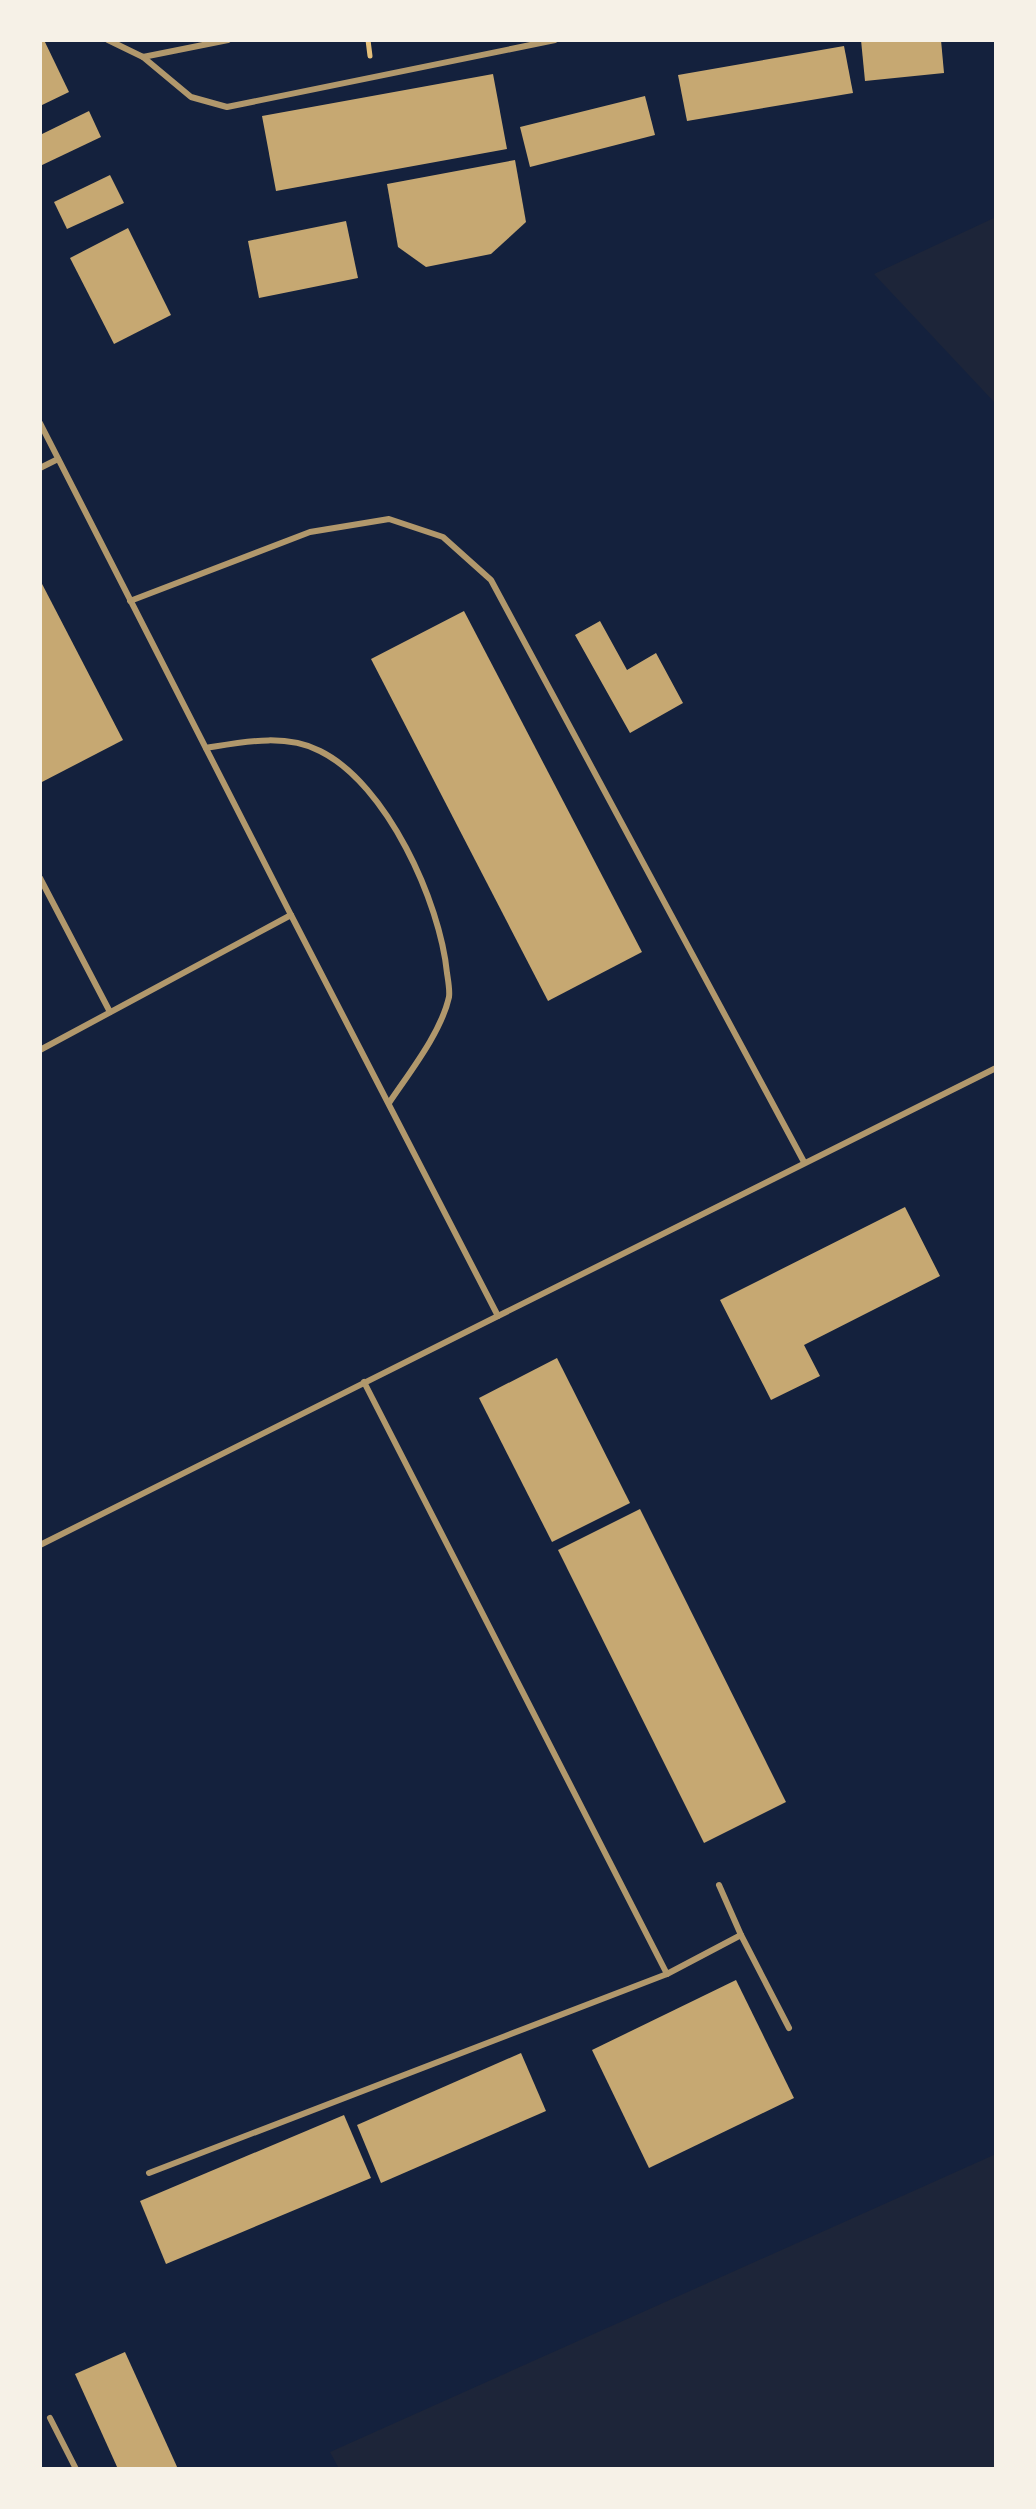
<svg xmlns="http://www.w3.org/2000/svg" width="1036" height="2509" font-family="'Space Grotesk',sans-serif">
	<style>
		.green { fill: #1d2539 }
		.building { fill: #c6a872 }
		.lines { fill: none; stroke-linecap: round; stroke-linejoin: round }
		.path { stroke: #e5c07b; stroke-width: 5 }
		.service { stroke: #b1986c; stroke-width: 6 }
	</style>
	<rect width="100%" height="100%" fill="#14213d"/>
	<g class="green">
		<polygon points="996,217 996,404 874,274"/>
		<polygon points="996,2154 996,2469 339,2469 330,2452"/>
	</g>
	<g class="building">
		<polygon points="40,40 44,40 69,92 40,106"/>
		<polygon points="861,40 941,40 944,73 865,81"/>
		<polygon points="844,46 853,93 687,121 678,75"/>
		<polygon points="493,74 507,149 276,191 262,116"/>
		<polygon points="645,96 655,135 530,167 520,127"/>
		<polygon points="89,111 101,137 40,166 40,135"/>
		<polygon points="515,160 526,222 491,254 426,267 398,247 387,184"/>
		<polygon points="110,175 124,203 67,229 54,202"/>
		<polygon points="346,221 358,278 259,298 248,241"/>
		<polygon points="128,228 171,315 114,344 70,258"/>
		<polygon points="40,580 123,740 40,783"/>
		<polygon points="464,611 642,952 548,1001 371,659"/>
		<polygon points="600,621 627,670 656,653 683,703 630,733 575,635"/>
		<polygon points="905,1207 940,1276 804,1345 820,1376 771,1400 720,1300"/>
		<polygon points="557,1358 630,1503 552,1542 479,1398"/>
		<polygon points="640,1509 786,1802 704,1843 558,1550"/>
		<polygon points="736,1980 794,2098 649,2168 592,2050"/>
		<polygon points="521,2053 546,2111 381,2183 357,2125"/>
		<polygon points="344,2115 371,2178 166,2264 140,2201"/>
		<polygon points="125,2352 178,2469 118,2469 75,2374"/>
	</g>
	<g class="lines">
		<polyline class="path" points="368,40 370,56"/>
		<g class="service">
			<polyline points="108,40 143,57 228,40"/>
			<polyline points="143,57 191,97 227,107 555,40"/>
			<polyline points="40,423 291,915 40,1050"/>
			<polyline points="40,468 58,459"/>
			<polyline points="130,601 310,532 389,519 443,537 491,580 804,1162"/>
			<path d="M 206,748 C 243,742 285,733 320,751 C 387,784 440,902 447,973 C 448,980 450,990 449,997 C 441,1033 409,1073 389,1103"/>
			<polyline points="40,878 110,1012"/>
			<polyline points="498,1316 996,1068"/>
			<polyline points="364,1382 667,1974"/>
			<polyline points="40,1545 498,1316 291,915"/>
			<polyline points="741,1935 789,2028"/>
			<polyline points="149,2173 667,1974 741,1935 719,1885"/>
			<polyline points="50,2418 76,2469"/>
		</g>
	</g>
	<rect width="1036" height="2509" fill="none" stroke="#f6f1e7" stroke-width="84"/>
</svg>
